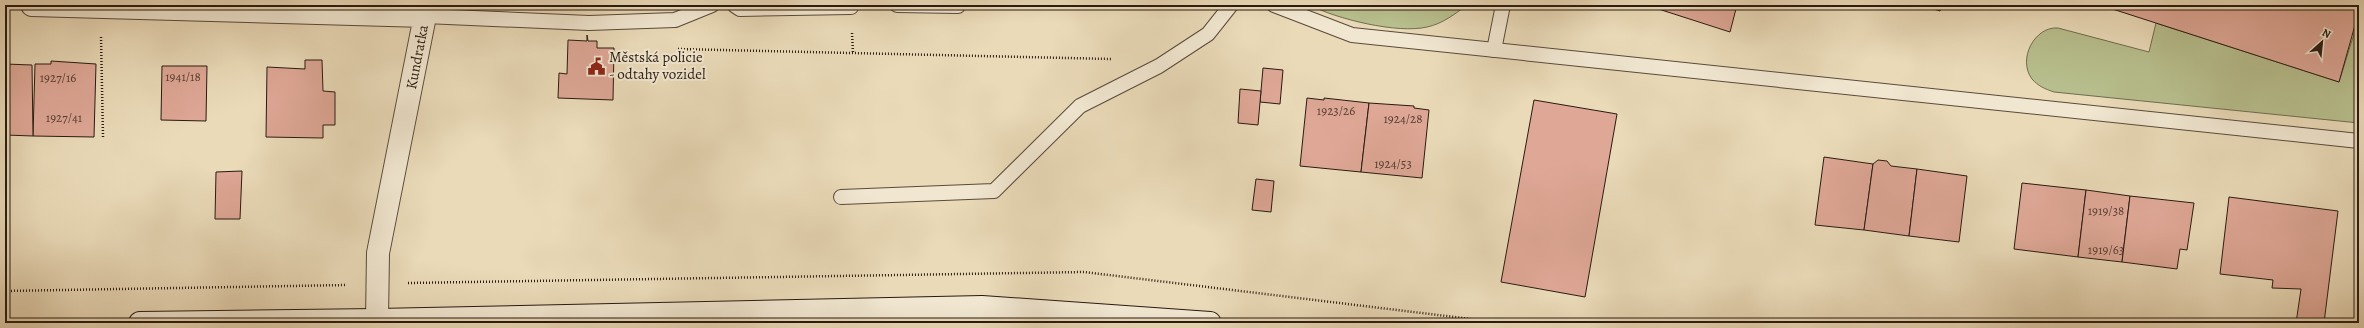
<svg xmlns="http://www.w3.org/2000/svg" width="2364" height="328" font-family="Alegreya,serif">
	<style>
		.green { fill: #b8bf8e; stroke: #706c50 }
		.building { fill: #dea796; stroke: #291a11 }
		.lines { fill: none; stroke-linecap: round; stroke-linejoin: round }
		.lane-casing { stroke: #594a3b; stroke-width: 16 }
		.street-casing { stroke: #594a3b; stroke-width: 24 }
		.secondary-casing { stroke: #291a11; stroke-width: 24 }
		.path { stroke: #291a11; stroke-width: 2.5; stroke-dasharray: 1 2; stroke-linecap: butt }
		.lane { stroke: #f1e7d1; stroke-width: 14 }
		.street { stroke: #f1e7d1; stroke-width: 22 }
		.secondary { stroke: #f1e7d1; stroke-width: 22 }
		.labels { text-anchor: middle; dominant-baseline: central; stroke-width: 4; stroke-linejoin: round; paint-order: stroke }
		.number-label { font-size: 13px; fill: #563d32 }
		.street-label { font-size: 15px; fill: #291a11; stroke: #f1e7d1 }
		.poi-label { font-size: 15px; fill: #291a11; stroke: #f1e7d1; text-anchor: start }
	</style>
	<rect width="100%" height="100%" fill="#eadab8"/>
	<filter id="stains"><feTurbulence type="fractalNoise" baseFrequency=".005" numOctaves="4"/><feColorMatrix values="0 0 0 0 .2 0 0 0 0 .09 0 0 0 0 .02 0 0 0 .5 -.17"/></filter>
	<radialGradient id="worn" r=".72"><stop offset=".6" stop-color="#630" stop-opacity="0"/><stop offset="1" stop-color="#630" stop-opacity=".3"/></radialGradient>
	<g class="green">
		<path d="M 1310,5 L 1467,5 C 1455,14 1442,24 1427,27 C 1398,34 1336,19 1310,5 Z"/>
		<path d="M 2359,11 L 2359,123 L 2054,92 C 2045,89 2038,86 2032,79 C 2017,59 2035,26 2058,28 L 2149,52 L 2156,23 L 2339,82 L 2354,34 L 2352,33 Z"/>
	</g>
	<g class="building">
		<polygon points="1646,5 1737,5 1730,32"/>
		<polygon points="1921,5 1942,5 1940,11"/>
		<polygon points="2100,5 2359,5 2359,11 2339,82"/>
		<polygon points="587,35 588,41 597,41 597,48 614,48 613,100 558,98 559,73 567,74 568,40 587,41"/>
		<polygon points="305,60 322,60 323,91 335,92 335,125 323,125 323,138 266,137 267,67 305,69"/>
		<polygon points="51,61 96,64 94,137 33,136 35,64 51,64"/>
		<polygon points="5,64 32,65 33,136 5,135"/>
		<polygon points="162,66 207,66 206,121 161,120"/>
		<polygon points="1263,68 1283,70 1280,104 1260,102"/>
		<polygon points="1240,89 1261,91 1258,125 1238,123"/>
		<polygon points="1307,98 1324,100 1324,98 1369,103 1361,172 1300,166"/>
		<polygon points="1534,100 1617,114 1585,297 1501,282"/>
		<polygon points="1369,103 1414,106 1414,108 1429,110 1422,178 1361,172"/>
		<polygon points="1824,157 1873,164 1864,230 1815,225"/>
		<polygon points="1878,160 1887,161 1891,166 1917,169 1909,236 1864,230 1873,164"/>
		<polygon points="1917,169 1967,176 1959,242 1909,236"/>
		<polygon points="242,171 240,219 215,219 216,172"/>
		<polygon points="1256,179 1274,181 1271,212 1252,210"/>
		<polygon points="2022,183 2086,190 2078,257 2014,249"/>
		<polygon points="2086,190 2130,196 2122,262 2078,257"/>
		<polygon points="2130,196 2194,203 2187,250 2180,249 2177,269 2122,262"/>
		<polygon points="2229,197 2338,211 2324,323 2296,323 2301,289 2272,288 2273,280 2220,274"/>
	</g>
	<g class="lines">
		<defs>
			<g id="lane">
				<polyline points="427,5 425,16 589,23 675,20 712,5"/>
				<polyline points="734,5 740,9 851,7 852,5"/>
				<polyline points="897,5 958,6"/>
				<polyline points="1274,5 1352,35 2359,141"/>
				<polyline points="1494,50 1503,5"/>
				<polyline points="841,197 994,191 1080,106 1159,66 1208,34 1231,5"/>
			</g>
			<polyline id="street" points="32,5 425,16 378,253 377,320"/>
			<polyline id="secondary" points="140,323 377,320 982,307 1210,323"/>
		</defs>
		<use href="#lane" class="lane-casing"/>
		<use href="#street" class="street-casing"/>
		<use href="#secondary" class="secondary-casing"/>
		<g class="path">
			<polyline points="852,33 853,53"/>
			<polyline points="101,37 103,138"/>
			<polyline points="678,49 1111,59"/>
			<polyline points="408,283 1084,272 1504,323"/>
			<polyline points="5,291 347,285"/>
		</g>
		<use href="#lane" class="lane"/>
		<use href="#street" class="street"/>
		<use href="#secondary" class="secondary"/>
	</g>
	<defs>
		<symbol id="civic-bare" viewBox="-9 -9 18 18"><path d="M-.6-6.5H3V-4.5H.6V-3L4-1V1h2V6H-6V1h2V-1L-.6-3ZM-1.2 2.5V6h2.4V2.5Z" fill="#8f2418" stroke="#f1e7d1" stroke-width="2.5" paint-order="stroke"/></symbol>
	</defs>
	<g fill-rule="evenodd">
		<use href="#civic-bare" x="584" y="54" width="25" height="25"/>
	</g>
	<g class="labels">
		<g class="number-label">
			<text x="183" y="76">1941/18</text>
			<text x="58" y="77">1927/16</text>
			<text x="1336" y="110">1923/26</text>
			<text x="64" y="117">1927/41</text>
			<text x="1403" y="118">1924/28</text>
			<text x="1393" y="163">1924/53</text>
			<text x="2106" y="210">1919/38</text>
			<text x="2106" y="249">1919/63</text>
		</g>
		<g class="street-label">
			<text transform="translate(417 57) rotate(-79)">Kundratka</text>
		</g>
		<g class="poi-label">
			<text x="609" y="57">Městská policie<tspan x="609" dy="17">- odtahy vozidel</tspan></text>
		</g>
	</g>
	<rect width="2364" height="328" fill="none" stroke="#eadab8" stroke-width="20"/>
	<rect x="6" y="6" width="2352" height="316" fill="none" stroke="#291a11" stroke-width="2"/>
	<rect x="10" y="10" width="2344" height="308" fill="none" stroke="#291a11"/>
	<g transform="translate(2322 42) rotate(27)" stroke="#f1e7d1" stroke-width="3" paint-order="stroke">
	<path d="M0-3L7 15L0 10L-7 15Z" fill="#291a11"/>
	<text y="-6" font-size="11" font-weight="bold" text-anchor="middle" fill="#291a11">N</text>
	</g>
	<rect width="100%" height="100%" filter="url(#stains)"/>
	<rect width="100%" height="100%" fill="url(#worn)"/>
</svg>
